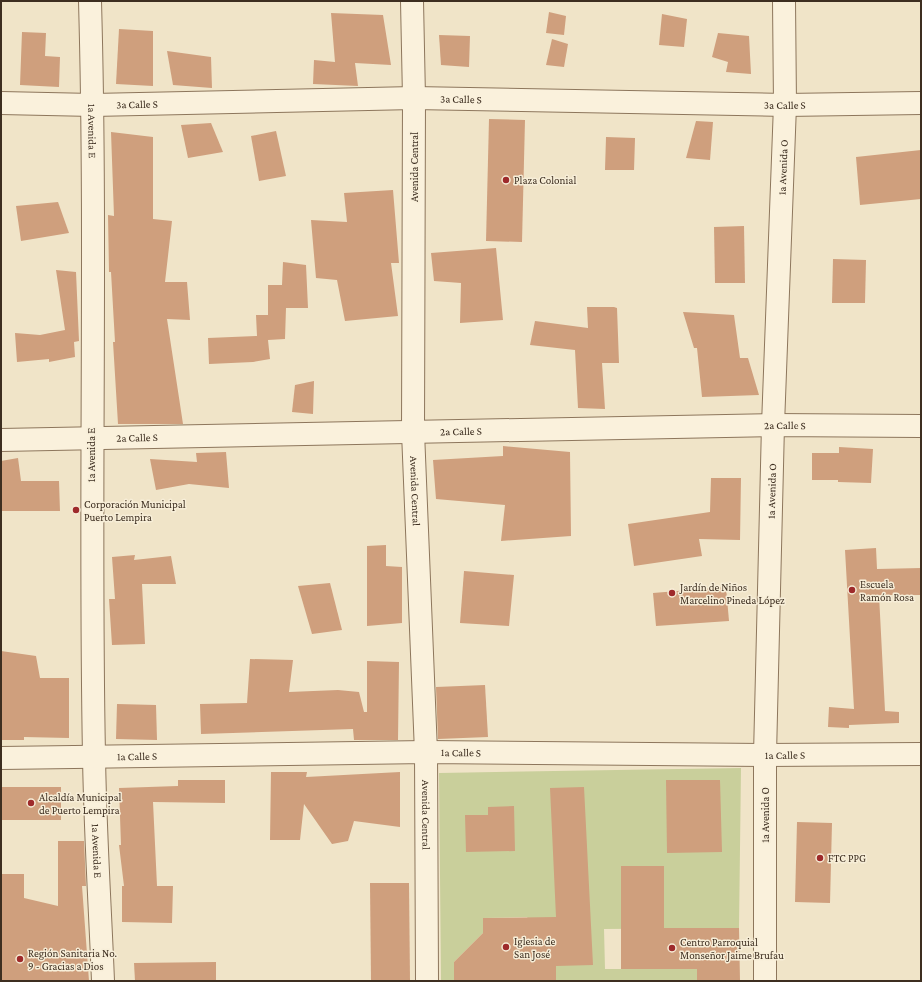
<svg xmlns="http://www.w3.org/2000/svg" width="922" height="982" font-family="'Crimson Pro',serif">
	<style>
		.green { fill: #c9cf9b }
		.building { fill: #cf9f7d }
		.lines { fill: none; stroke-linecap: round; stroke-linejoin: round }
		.minor-casing { stroke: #8d765c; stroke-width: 24 }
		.minor { stroke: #faf1dc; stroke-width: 22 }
		.poi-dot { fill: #9e2a2b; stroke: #f7eed8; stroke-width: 1.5 }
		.labels { text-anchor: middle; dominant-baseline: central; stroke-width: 3; stroke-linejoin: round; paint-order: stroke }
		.street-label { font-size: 11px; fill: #3d2e20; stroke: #f7eed8 }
		.poi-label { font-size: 11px; fill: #3d2e20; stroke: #f7eed8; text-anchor: start }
	</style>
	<rect width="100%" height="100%" fill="#f0e4c8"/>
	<polygon class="green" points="741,768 739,928 604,929 605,969 697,969 697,981 556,981 556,961 527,917 483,918 483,933 454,962 454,981 441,981 439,773"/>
	<g class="building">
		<polygon points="549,12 566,16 564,35 546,33"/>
		<polygon points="331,13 383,15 391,65 355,63 358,86 313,84 314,60 335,62"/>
		<polygon points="662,14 687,19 684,47 659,45"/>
		<polygon points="119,29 153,31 153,86 116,84"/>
		<polygon points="22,32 46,33 45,56 60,57 59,87 20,85"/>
		<polygon points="718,33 749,36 751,74 726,72 728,62 712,57"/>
		<polygon points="439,35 470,36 469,67 441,65"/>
		<polygon points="552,39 568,44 564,67 546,65"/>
		<polygon points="167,51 211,57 212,88 173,85"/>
		<polygon points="489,119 525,120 522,242 486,241"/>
		<polygon points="696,121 713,122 710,160 686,158"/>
		<polygon points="211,123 223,152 188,158 181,125"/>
		<polygon points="276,131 286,176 259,181 251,136"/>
		<polygon points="111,132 153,137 153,219 172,221 165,282 187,282 190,320 167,319 183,424 118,424 113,342 115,342 111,272 109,272 108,215 114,216"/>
		<polygon points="606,137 635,138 634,170 605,170"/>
		<polygon points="921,150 921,199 860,205 856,157"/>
		<polygon points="393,190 399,263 391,263 398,316 345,321 337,280 316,278 311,220 347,222 344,193"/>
		<polygon points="58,202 69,233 21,241 16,206"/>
		<polygon points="744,226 745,283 715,283 714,227"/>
		<polygon points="496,248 503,320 460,323 461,283 434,281 431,253"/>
		<polygon points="833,259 866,260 865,303 832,303"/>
		<polygon points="283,262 306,265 308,308 286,308 285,339 268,340 270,359 253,362 209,364 208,338 257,336 256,315 268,315 268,285 282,285"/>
		<polygon points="56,270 76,272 79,341 74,342 75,357 49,362 49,359 17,362 15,333 40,335 65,330"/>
		<polygon points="587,307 614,307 617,308 619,363 602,363 605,409 578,408 575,350 530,345 535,321 588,328"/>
		<polygon points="683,312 734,315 740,358 748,358 759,395 702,397 697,348 694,348"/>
		<polygon points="314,381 313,414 292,412 295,385"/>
		<polygon points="503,446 570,452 571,536 501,541 505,505 436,499 433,460 503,456"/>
		<polygon points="839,447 873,449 871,483 838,482 838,480 812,480 812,453 839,453"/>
		<polygon points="226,452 229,488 189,484 156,490 150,459 197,462 196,453"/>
		<polygon points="18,458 21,481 59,481 60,511 1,511 1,461"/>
		<polygon points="711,478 741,478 740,540 699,539 702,556 634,566 628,524 710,512"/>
		<polygon points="386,545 386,566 402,567 402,623 367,626 367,546"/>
		<polygon points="876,548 877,569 921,568 921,595 879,595 885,711 899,712 899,723 849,725 849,728 828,727 829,707 854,709 845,550"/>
		<polygon points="135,555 134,560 171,556 176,584 142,584 145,644 112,645 109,599 115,599 112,557"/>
		<polygon points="464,571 514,575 509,626 460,623"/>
		<polygon points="330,583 342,630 312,634 298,586"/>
		<polygon points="726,587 729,621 656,626 653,593"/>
		<polygon points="1,651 36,656 40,678 69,678 69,738 24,737 24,740 1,740"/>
		<polygon points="250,659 293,660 289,692 338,690 359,692 364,712 367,712 367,661 399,662 398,740 354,740 353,729 201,734 200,704 247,703"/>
		<polygon points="485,685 488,737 438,739 436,687"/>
		<polygon points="117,704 156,705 157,740 116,739"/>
		<polygon points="271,772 307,772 306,777 400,772 400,827 354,821 348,841 332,844 304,804 300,840 270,840"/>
		<polygon points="178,780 225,780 225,803 153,802 157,886 173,886 172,923 122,922 122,886 124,886 119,845 121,845 119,788 178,786"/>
		<polygon points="666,780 720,780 722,852 667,853"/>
		<rect x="2" y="787" width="59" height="33"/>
		<polygon points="584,787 593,965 556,966 556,981 454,981 454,962 483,933 483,918 556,917 550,788"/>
		<polygon points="514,806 515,851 466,852 465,815 488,815 488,807"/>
		<polygon points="797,822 832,823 830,903 795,902"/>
		<polygon points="58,841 84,841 86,886 82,886 89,981 1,981 1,874 24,874 24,898 58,906"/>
		<polygon points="621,866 664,866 664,928 739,928 740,981 697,981 697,969 621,969"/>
		<polygon points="370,883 409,883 410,981 371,981"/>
		<polygon points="216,962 216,981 135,981 134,963"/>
	</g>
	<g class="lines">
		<defs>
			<g id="minor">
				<path id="s1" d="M 90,1 C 97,252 89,503 94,755 C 95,830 100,906 103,981"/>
				<path id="s2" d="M 412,1 L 414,98 L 413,432 L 426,752 L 427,981"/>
				<path id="s3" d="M 1,103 L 93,105 L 414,98 L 785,105 L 921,103"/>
				<path id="s4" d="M 1,440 L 773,425 L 921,426"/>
				<path id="s5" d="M 1,758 L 426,752 L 765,755 L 921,754"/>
				<path id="s6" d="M 765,981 L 765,755 L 773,425 L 785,105 L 784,1"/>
			</g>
		</defs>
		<use href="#minor" class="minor-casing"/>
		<use href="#minor" class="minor"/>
	</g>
	<g class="poi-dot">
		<circle cx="506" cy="180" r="4"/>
		<circle cx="76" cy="510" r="4"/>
		<circle cx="852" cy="590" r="4"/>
		<circle cx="672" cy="593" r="4"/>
		<circle cx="31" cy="803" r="4"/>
		<circle cx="820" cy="858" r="4"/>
		<circle cx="506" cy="947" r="4"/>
		<circle cx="672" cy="948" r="4"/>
		<circle cx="20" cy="959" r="4"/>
	</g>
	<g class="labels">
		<g class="street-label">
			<text stroke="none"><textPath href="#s3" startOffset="460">3a Calle S</textPath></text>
			<text stroke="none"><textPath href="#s3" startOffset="136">3a Calle S</textPath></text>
			<text stroke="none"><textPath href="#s3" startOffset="784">3a Calle S</textPath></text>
			<text stroke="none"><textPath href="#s1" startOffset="130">1a Avenida E</textPath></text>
			<text transform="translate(414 167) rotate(-90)">Avenida Central</text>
			<text stroke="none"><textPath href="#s6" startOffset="814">1a Avenida O</textPath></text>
			<text stroke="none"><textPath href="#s4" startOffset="784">2a Calle S</textPath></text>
			<text stroke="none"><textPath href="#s4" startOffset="460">2a Calle S</textPath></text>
			<text stroke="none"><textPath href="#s4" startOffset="136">2a Calle S</textPath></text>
			<text transform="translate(91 455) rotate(-90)">1a Avenida E</text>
			<text stroke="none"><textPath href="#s2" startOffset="490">Avenida Central</textPath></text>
			<text stroke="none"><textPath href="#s6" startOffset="490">1a Avenida O</textPath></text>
			<text stroke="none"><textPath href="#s5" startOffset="460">1a Calle S</textPath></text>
			<text stroke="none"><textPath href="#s5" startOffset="784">1a Calle S</textPath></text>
			<text stroke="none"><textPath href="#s5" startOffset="136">1a Calle S</textPath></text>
			<text stroke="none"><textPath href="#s2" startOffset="814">Avenida Central</textPath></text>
			<text transform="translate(765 815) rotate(-90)">1a Avenida O</text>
			<text stroke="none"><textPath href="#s1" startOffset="850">1a Avenida E</textPath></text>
		</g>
		<g class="poi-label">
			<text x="514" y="180">Plaza Colonial</text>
			<text x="84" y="504">Corporación Municipal<tspan x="84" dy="13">Puerto Lempira</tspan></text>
			<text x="860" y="584">Escuela<tspan x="860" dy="13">Ramón Rosa</tspan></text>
			<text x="680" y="587">Jardín de Niños<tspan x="680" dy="13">Marcelino Pineda López</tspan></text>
			<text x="39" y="797">Alcaldía Municipal<tspan x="39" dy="13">de Puerto Lempira</tspan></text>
			<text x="828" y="858">FTC PPG</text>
			<text x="514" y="941">Iglesia de<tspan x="514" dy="13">San José</tspan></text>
			<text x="680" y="942">Centro Parroquial<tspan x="680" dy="13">Monseñor Jaime Brufau</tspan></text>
			<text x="28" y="953">Región Sanitaria No.<tspan x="28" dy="13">9 - Gracias a Dios</tspan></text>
		</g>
	</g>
	<rect width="922" height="982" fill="none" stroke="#3d2e20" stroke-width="4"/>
</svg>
